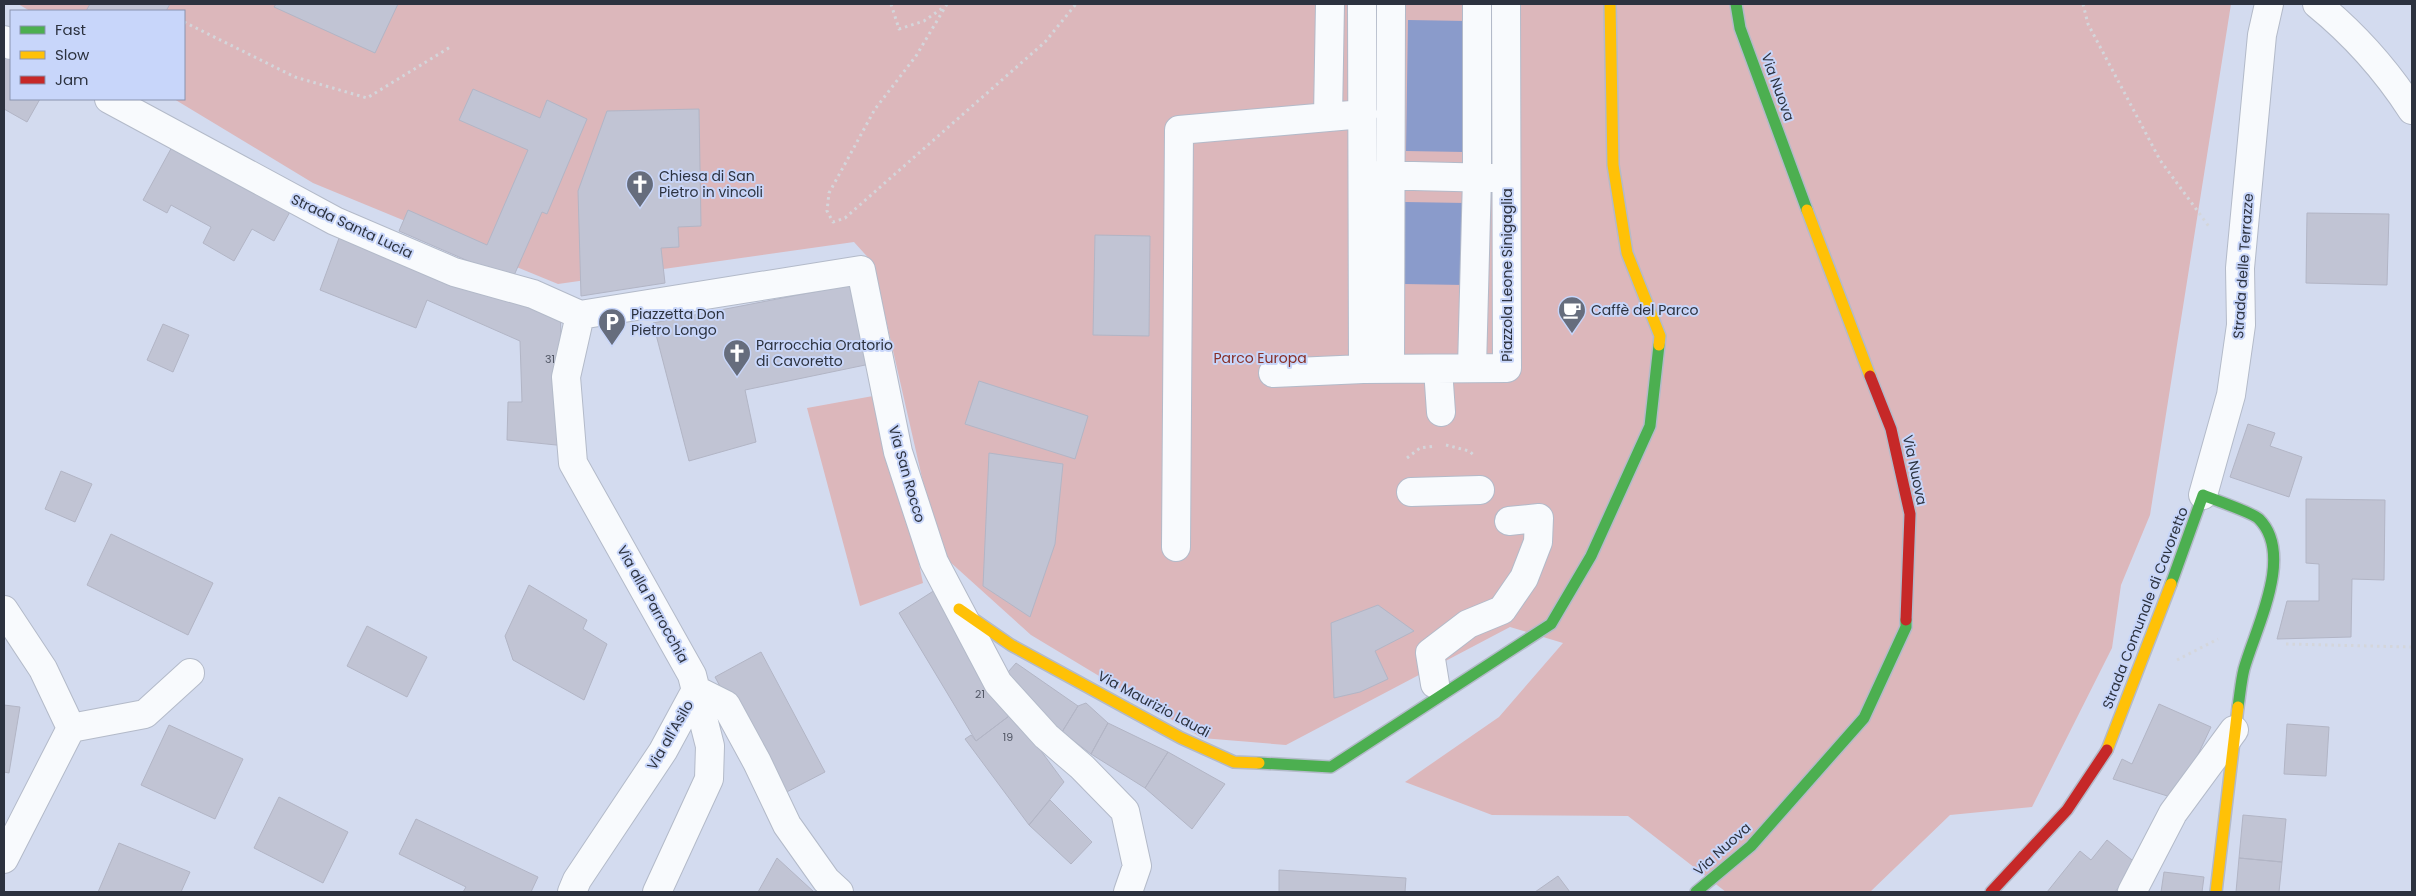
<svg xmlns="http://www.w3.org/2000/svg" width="2416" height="896" font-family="Poppins,sans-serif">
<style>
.green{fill:#dcb7bb}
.water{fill:#8a9bcb}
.building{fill:#c1c4d4;stroke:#b2b5c5}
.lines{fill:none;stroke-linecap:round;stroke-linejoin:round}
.street-casing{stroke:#b3bac9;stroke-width:30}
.fast-casing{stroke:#b3bac9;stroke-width:14}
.slow-casing{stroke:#b3bac9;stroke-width:14}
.jam-casing{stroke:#b3bac9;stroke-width:14}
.path{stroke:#d4d6db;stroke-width:3;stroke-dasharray:2.5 4;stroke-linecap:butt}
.street{stroke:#f8fafd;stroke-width:28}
.fast{stroke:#4caf50;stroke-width:11}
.slow{stroke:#ffc107;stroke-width:11}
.jam{stroke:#c62828;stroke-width:11}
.labels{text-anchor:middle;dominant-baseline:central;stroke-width:4;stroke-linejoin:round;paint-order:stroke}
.number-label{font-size:11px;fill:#525765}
.street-label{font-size:14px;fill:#2c323f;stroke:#c8d6fa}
.poi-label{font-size:14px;fill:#2c323f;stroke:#c8d6fa;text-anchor:start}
.park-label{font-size:14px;fill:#872e26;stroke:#c8d6fa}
</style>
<rect width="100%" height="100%" fill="#d3dbef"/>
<path class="green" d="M18,4H2231L2150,515L2121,585L2112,648L2032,807L1950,815L1870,892H1726L1628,816L1492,815L1405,782L1499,717L1563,643L1510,627L1286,745L1202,738L1031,635L939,552L873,263L854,242L558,284L313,183L174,99H184V11H30Z
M884,394L923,583L860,606L807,408Z"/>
<path class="water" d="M1408,20L1467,21L1465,152L1406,151Z
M1405,202L1466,203L1465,285L1404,284Z"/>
<path class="building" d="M90,4H170L166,11H86Z
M276,4H398L375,53L274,7Z
M4,47L11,52V99H40L27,122L4,109Z
M473,89L540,118L547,100L587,119L547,214L542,212L512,280L399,231L408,210L487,245L528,150L459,120Z
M699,109L701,226L678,227L679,247L661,248L665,283L581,296L578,191L607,111Z
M173,145L291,210L274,241L252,229L234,261L203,243L211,227L171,205L167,213L143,200Z
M2307,213L2389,214L2387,285L2306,283Z
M342,230L560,311L566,446L507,440L508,402H522L520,341L427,300L416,328L320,290Z
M1095,235L1150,236L1149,336L1093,335Z
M855,284L870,364L745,390L756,442L689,461L653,323Z
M163,324L189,335L173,372L147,360Z
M979,381L1088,416L1075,459L965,424Z
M2248,424L2275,433L2270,446L2302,457L2289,497L2230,477Z
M989,453L1063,464L1055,544L1030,617L983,586Z
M61,471L92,484L75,522L45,509Z
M2306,499L2385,500L2384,580L2352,579L2351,637L2277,639L2287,601H2319V564L2306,563Z
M111,534L213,583L188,635L87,585Z
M529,585L587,620L583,629L607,644L584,700L513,660L505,636Z
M935,590L1013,713L976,741L899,613Z
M1378,605L1414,631L1375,651L1388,679L1360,692L1334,698L1331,623Z
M367,626L427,657L407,697L347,666Z
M761,652L825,772L779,796L715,677Z
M1016,663L1078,706L1062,732L1001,680Z
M1086,703L1108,723L1091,754L1062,732L1078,706Z
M2159,704L2211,727L2177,799L2113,779L2122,759L2132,764Z
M4,705L20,707L9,773L4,772Z
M1013,713L1064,782L1029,825L965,739L971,735L976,741Z
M1108,723L1168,752L1145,788L1091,754Z
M2287,724L2329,727L2326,776L2284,774Z
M169,725L243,759L215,819L141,785Z
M1168,752L1225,784L1192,829L1145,788Z
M279,797L348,832L323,883L254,848Z
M1050,800L1092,842L1071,864L1029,825Z
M2243,815L2286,819L2282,862L2239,858Z
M416,819L538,877L531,892H463L466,887L399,854Z
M2107,840L2137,864L2115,892H2047L2080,851L2091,860Z
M119,843L190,872L181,892H98Z
M777,858L814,892H758Z
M2239,858L2282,862L2279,892H2236Z
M1279,870L1406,878L1405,892H1279Z
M2164,872L2204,877L2202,892H2161Z
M1558,876L1570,892H1535Z"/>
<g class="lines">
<g class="street-casing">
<path id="street" d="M2317,4C2354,34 2386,70 2412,110
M4,40L11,45
M109,99L335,221L454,272L533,294L580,315
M1328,117L1330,4
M1373,175L1495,178
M580,315L861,270L898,452L934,562L998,683L1046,736L1082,767L1125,811L1137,866L1128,892
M580,315L566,377L573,463L692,675L710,746L709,779L657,892
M1472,368L1477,177V4
M1363,369L1507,368L1506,4
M1390,369L1391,4
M1438,369L1441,412
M1273,373L1363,369L1362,4
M1411,492L1480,490
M2203,495L2231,395L2241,325L2240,268L2262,35L2269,4
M1176,547L1179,130L1363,114
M4,610L43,669L71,728
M1435,684L1430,653L1468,624L1502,610L1524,578L1538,542L1539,518L1509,521
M4,859L71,728L145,714L190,673
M572,892L577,880L663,751L696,690L726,705L757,762L787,825L826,880L839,892
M2132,892L2173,813L2234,730"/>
</g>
<g class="fast-casing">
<path id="fast" d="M1736,4L1740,28L1807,210
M2171,584L2203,495C2214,500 2252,512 2259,519C2295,555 2255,629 2244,669C2241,681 2240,694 2238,707
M1259,763L1331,767L1551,624L1591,556L1650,426L1659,345
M1696,892L1751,846L1864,718L1906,627V620"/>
</g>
<g class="slow-casing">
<path id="slow" d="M1610,4L1613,165L1627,253L1660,336L1659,345
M1807,210L1870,376
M959,609L1011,645L1181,738L1234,762L1259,763
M2107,750L2171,584
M2216,892L2238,707"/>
</g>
<g class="jam-casing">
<path id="jam" d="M1870,376L1891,429L1910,514L1906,620
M1991,892L2067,810L2107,750"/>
</g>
<path class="path" d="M891,4L899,29L924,21L944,7
M947,4L916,56L875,109L829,193L827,211L833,222L845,218L1045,42L1076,4
M2083,4L2088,24L2160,160L2210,228
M184,22L295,77L367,98L452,46
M1446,445L1469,451L1475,456
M1407,458L1420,448L1435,446
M2286,644L2412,647
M2177,660L2218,639"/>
<use href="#street" class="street"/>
<use href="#fast" class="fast"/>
<use href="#slow" class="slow"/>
<use href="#jam" class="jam"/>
</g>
<defs>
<g id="church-pin" transform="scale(1.4375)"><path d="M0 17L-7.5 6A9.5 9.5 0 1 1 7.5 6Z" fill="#666d7d" stroke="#c8d6fa"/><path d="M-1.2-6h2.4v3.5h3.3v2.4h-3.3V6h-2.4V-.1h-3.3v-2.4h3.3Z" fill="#fff"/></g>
<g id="cafe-pin" transform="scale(1.4375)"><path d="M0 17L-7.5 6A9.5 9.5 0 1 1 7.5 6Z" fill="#666d7d" stroke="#c8d6fa"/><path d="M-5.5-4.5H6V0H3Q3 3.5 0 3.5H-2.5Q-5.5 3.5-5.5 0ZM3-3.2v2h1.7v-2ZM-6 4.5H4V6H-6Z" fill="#fff"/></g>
<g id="parking-pin" transform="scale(1.4375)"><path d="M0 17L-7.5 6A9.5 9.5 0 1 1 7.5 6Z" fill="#666d7d" stroke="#c8d6fa"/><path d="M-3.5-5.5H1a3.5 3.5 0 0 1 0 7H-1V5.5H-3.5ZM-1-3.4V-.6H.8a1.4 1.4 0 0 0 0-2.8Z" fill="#fff"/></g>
</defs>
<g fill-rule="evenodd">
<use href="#church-pin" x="640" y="184"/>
<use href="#cafe-pin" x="1572" y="310"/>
<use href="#parking-pin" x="612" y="322"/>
<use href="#church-pin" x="737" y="353"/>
</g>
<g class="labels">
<g class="number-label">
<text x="550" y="359">31</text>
<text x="980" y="694">21</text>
<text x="1008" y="737">19</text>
</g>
<g class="street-label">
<text transform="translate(1778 87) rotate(70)">Via Nuova</text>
<text transform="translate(352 226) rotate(25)">Strada Santa Lucia</text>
<text transform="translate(2243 266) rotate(-86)">Strada delle Terrazze</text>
<text transform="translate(1507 275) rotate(-90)">Piazzola Leone Sinigaglia</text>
<text transform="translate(1915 470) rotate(78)">Via Nuova</text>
<text transform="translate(907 474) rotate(74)">Via San Rocco</text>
<text transform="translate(653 604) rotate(61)">Via alla Parrocchia</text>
<text transform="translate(2145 608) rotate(-69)">Strada Comunale di Cavoretto</text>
<text transform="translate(1154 704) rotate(28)">Via Maurizio Laudi</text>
<text transform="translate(670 735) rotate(-60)">Via all'Asilo</text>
<text transform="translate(1722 849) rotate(-42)">Via Nuova</text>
</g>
<g class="poi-label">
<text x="659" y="176">Chiesa di San<tspan x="659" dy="16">Pietro in vincoli</tspan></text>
<text x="1591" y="310">Caffè del Parco</text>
<text x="631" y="314">Piazzetta Don<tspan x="631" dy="16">Pietro Longo</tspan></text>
<text x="756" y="345">Parrocchia Oratorio<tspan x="756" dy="16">di Cavoretto</tspan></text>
</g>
<g class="park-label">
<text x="1260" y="358">Parco Europa</text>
</g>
</g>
<rect width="2416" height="896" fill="none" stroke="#2c323f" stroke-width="10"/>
<rect x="10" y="10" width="175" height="90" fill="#c8d6fa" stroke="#8a94af"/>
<rect x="20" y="26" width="25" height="8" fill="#4caf50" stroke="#8a94af"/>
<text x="55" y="35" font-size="15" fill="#2c323f">Fast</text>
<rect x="20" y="51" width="25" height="8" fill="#ffc107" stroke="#8a94af"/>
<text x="55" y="60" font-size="15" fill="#2c323f">Slow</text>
<rect x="20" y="76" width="25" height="8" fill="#c62828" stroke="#8a94af"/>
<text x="55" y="85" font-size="15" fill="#2c323f">Jam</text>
</svg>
